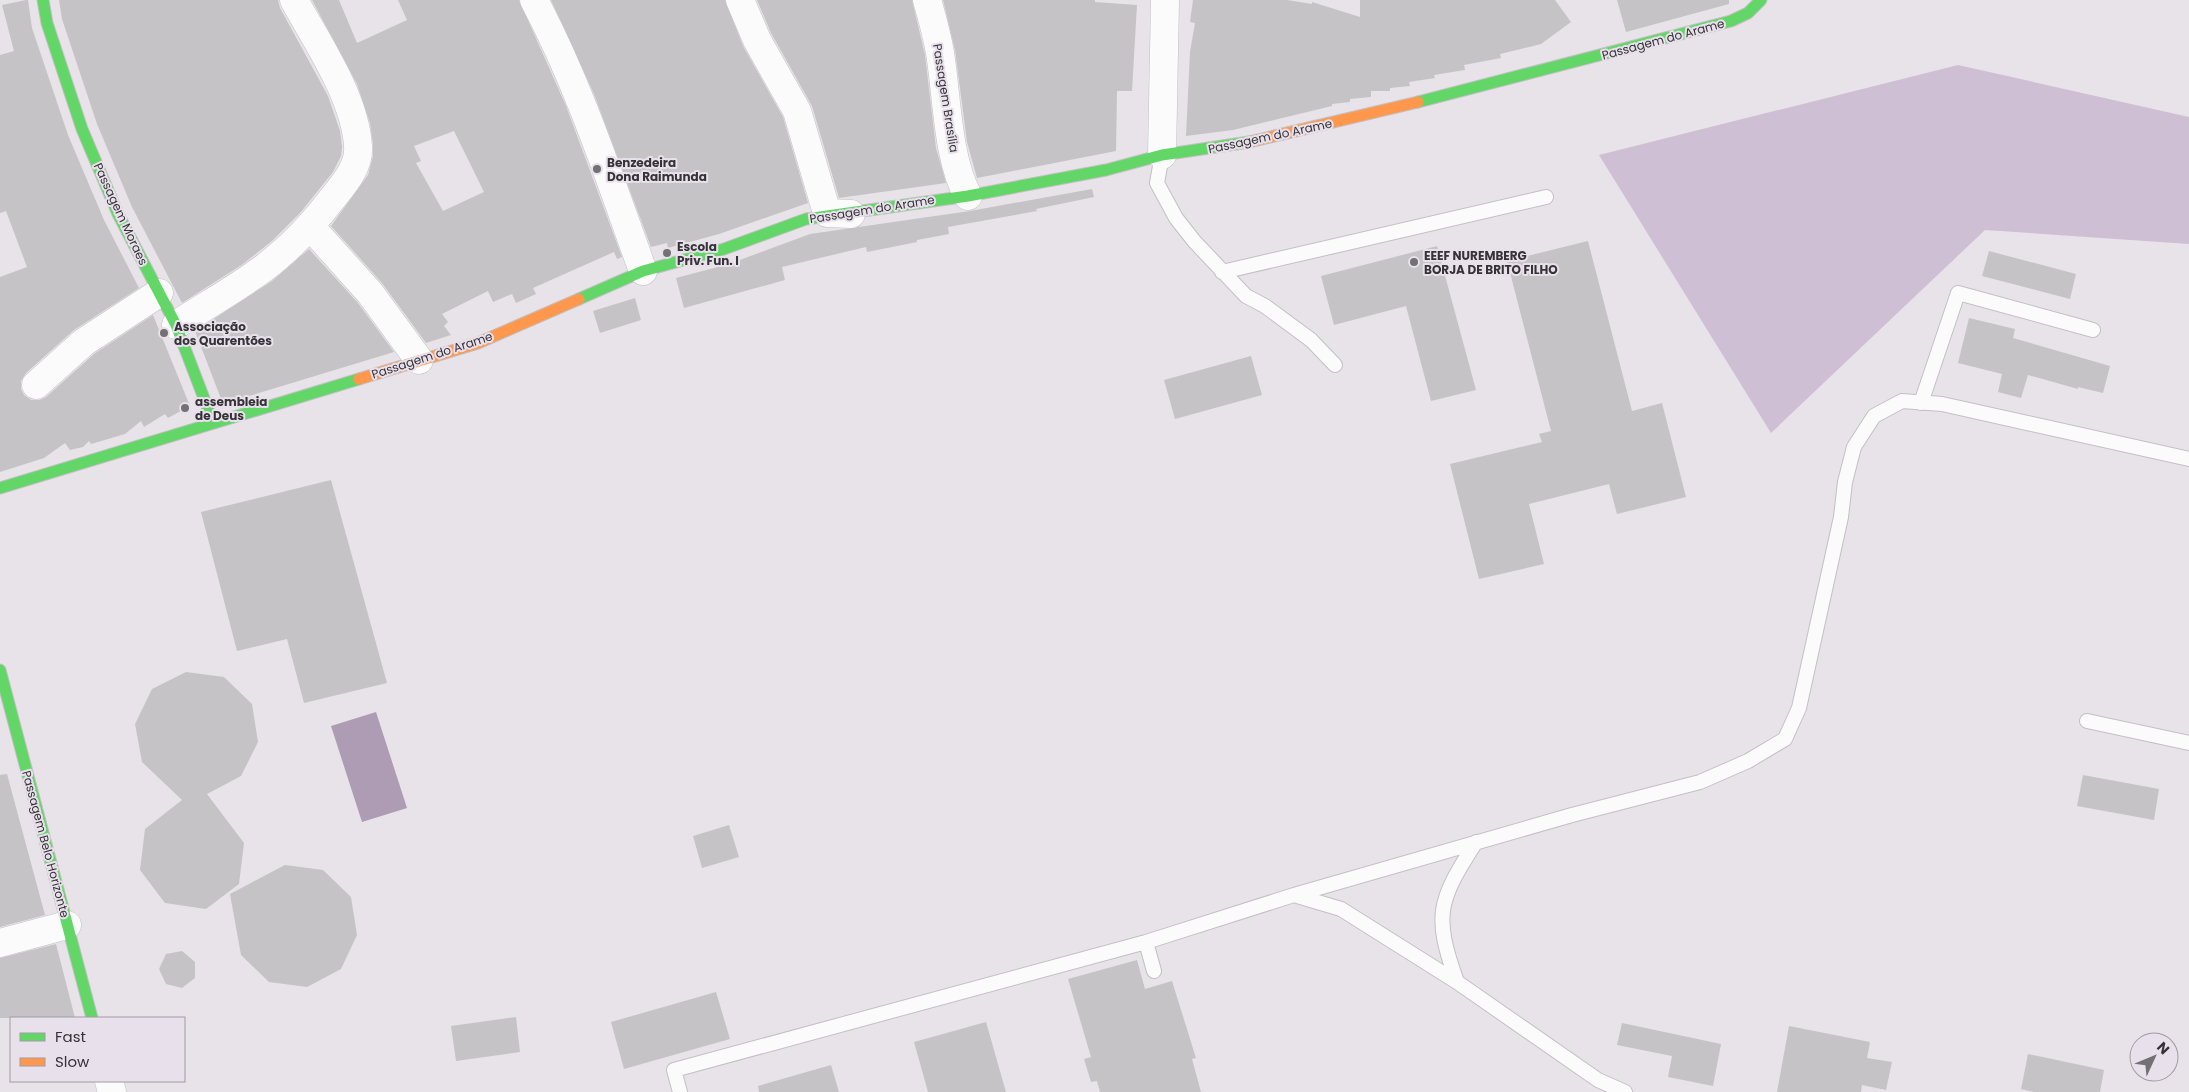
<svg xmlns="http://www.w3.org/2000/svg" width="2189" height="1092" font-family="Poppins,sans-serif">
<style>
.forest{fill:#cfbfd4}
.water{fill:#ad9cb3}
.building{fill:#c6c3c7;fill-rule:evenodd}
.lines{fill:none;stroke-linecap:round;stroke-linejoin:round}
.lane-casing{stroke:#c3c0c4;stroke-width:16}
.street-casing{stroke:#c3c0c4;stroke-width:29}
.fast-casing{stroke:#c3c0c4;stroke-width:13}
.slow-casing{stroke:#c3c0c4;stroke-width:13}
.lane{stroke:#fbfbfc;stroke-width:14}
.street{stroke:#fbfbfc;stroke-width:28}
.fast{stroke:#63d668;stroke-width:11}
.slow{stroke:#ff974d;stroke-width:11}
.poi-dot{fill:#747176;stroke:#e8e0eb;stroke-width:2}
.labels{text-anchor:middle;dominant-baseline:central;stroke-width:4;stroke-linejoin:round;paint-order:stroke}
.street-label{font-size:12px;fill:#363338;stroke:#e8e0eb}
.poi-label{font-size:12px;font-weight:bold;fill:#363338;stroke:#e8e0eb;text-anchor:start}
</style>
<rect width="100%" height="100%" fill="#e7e3e8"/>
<path class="forest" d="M1958,65L2189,117V244L1985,230L1771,433L1599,155Z"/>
<path class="water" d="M376,712L407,808L362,822L331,726Z"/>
<path class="building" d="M26,0H28L32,28L68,135L104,220L139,288L74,330L26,373L21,381V389L24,395L31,400H39L46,397L94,354L153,315L190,406L168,418L165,414L144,427L141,421L125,434L91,444L89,441L83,447L70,450L65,443L44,458L0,472V277L27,267L6,211L0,213V55L14,51L2,5Z
M59,0H278L280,8L328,96L340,131L342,147L341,156L333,172L300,213L272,241L243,264L182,303L132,207L97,124L62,19Z
M312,0H339L357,43L407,20L398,0H519L566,106L622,257L617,259L614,252L533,288L536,294L516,303L512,294L493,302L488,291L442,314L448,322L444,326L451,335L426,343L382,283L331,226L368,175L373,156V144L370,123L357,84ZM454,131L484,192L443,211L416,163L421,161L414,146Z
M551,0H725L743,46L783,117L808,203L719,234L668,248L667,243L651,247L594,94Z
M757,0H912L925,55L936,148L946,183L839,198L812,106L771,33Z
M943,0H1095V2L1137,5L1132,91H1117L1116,151L977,178L967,142L955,50Z
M1193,0H1287L1312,4V2L1360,17V0H1555L1571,22L1541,44L1500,54L1501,58L1464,65L1465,70L1434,75L1435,78L1409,82L1410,86L1390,88V91H1371V97L1350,99V102L1332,104V106L1233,130L1186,136L1190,52L1195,23L1190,22Z
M1617,0H1729V4L1626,32Z
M1092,189L1094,197L1036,209L1037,211L948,227L949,234L917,240V242L867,252L866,247L782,267L785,280L684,308L676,278L729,264L810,234L970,211Z
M1588,241L1632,411L1662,403L1686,497L1617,514L1609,484L1529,504L1544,564L1479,579L1450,464L1542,442L1539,434L1551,431L1507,261Z
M1437,246L1476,390L1431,401L1406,306L1334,325L1321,276Z
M309,249L358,303L394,352L223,404L195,331L272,281Z
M1989,251L2076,274L2070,299L1982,276Z
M635,298L641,320L600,333L593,311Z
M1969,318L2015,329L2013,338L2110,366L2103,393L2078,387V389L2028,375L2021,398L1998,392L2002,374L1958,363Z
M1251,356L1262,395L1175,419L1164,380Z
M331,480L387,683L304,703L287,639L237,651L201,512Z
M186,672L224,677L252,704L258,742L241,776L207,794L244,843L239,884L206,909L165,903L140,870L145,829L182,800L142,762L135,724L152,689Z
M7,774L45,915L0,927V775Z
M2083,775L2159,789L2154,820L2077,806Z
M729,825L739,857L702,868L693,836Z
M285,865L323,870L351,897L357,935L341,969L307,987L269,982L241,955L230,894Z
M56,944L75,1018H0V958Z
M182,951L195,962V978L182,988L166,984L159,969L166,954Z
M1137,960L1145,989L1172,981L1196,1058L1192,1059L1201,1092H1100L1097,1081L1091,1082L1084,1059L1091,1057L1068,979Z
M716,992L730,1039L624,1069L611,1022Z
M516,1017L520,1052L456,1061L451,1026Z
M986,1022L1006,1092H928L914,1042Z
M1622,1023L1721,1044L1713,1086L1668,1077L1672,1056L1617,1045Z
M1789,1026L1870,1042L1867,1058L1892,1062L1886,1090L1862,1085L1861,1092H1777Z
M2028,1054L2104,1070L2100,1092H2034L2021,1089Z
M831,1065L839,1092H759L758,1086Z"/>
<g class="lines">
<g class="lane-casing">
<path id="lane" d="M1162,155L1157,183L1176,218L1194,241L1246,296L1265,306L1311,340L1335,365
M1222,272L1546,197
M1921,403L1958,293L2093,330
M2087,721L2189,743
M1294,895L1341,909L1457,982L1598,1080L1625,1092
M1146,942L1154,971
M1457,982C1433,915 1438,901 1476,842
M680,1092L674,1070L1146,942L1294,895L1572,815L1700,782L1748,761L1785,739L1799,708L1841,517L1845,482L1854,447L1874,416L1902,401L1942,404L2189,459"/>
</g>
<g class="street-casing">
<path id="street" d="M534,0C580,87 610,180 643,271
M740,0L757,40L797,111L827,213L851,214
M927,0C932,17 937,35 940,53C947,95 947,158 968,196
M1162,155L1165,0
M310,226L370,293L419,360
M176,325C206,305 247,283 274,260C296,242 315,221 332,199C344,184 360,166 358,146C355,97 317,42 294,0
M36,385L84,342L159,293
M0,943L67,925
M109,1081L112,1092"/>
</g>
<g class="fast-casing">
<path id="fast" d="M43,0L47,23L82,129L118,214L176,325L213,422
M1418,102L1731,21L1748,13L1761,0
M579,299L643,271L724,249L806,219L968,196L1106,170L1162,155L1249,142
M0,488L359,379
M0,670L92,1018"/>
</g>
<g class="slow-casing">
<path id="slow" d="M1249,142L1418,102
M359,379L478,343L579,299"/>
</g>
<use href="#lane" class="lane"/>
<use href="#street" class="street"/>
<use href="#fast" class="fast"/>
<use href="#slow" class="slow"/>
</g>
<g class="poi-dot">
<circle cx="597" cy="169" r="5"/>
<circle cx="667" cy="253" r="5"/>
<circle cx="1414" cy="262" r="5"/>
<circle cx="164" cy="333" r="5"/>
<circle cx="185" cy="408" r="5"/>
</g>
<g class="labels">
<g class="street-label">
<text transform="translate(1663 39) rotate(-15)">Passagem do Arame</text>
<text transform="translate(946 98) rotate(81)">Passagem Brasília</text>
<text transform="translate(1270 136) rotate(-12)">Passagem do Arame</text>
<text transform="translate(872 209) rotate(-9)">Passagem do Arame</text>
<text transform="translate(121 214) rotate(65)">Passagem Moraes</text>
<text transform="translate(432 355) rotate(-18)">Passagem do Arame</text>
<text transform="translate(46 844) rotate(75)">Passagem Belo Horizonte</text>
</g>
<g class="poi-label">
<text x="607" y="162">Benzedeira<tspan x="607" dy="14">Dona Raimunda</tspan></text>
<text x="677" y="246">Escola<tspan x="677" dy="14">Priv. Fun. I</tspan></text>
<text x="1424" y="255">EEEF NUREMBERG<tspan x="1424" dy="14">BORJA DE BRITO FILHO</tspan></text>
<text x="174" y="326">Associação<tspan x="174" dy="14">dos Quarentões</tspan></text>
<text x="195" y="401">assembleia<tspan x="195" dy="14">de Deus</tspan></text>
</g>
</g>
<rect x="10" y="1017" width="175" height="65" fill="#e8e0eb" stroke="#a19ba3"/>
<rect x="20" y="1033" width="25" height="8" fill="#63d668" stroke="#a19ba3"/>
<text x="55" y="1042" font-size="15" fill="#363338">Fast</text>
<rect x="20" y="1058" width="25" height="8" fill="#ff974d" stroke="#a19ba3"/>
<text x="55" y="1067" font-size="15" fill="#363338">Slow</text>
<g transform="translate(2154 1057) rotate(46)"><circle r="24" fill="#e8e0eb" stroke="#a19ba3"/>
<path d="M0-4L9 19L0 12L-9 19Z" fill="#747176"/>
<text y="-8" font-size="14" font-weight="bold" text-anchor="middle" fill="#363338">N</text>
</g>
</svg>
